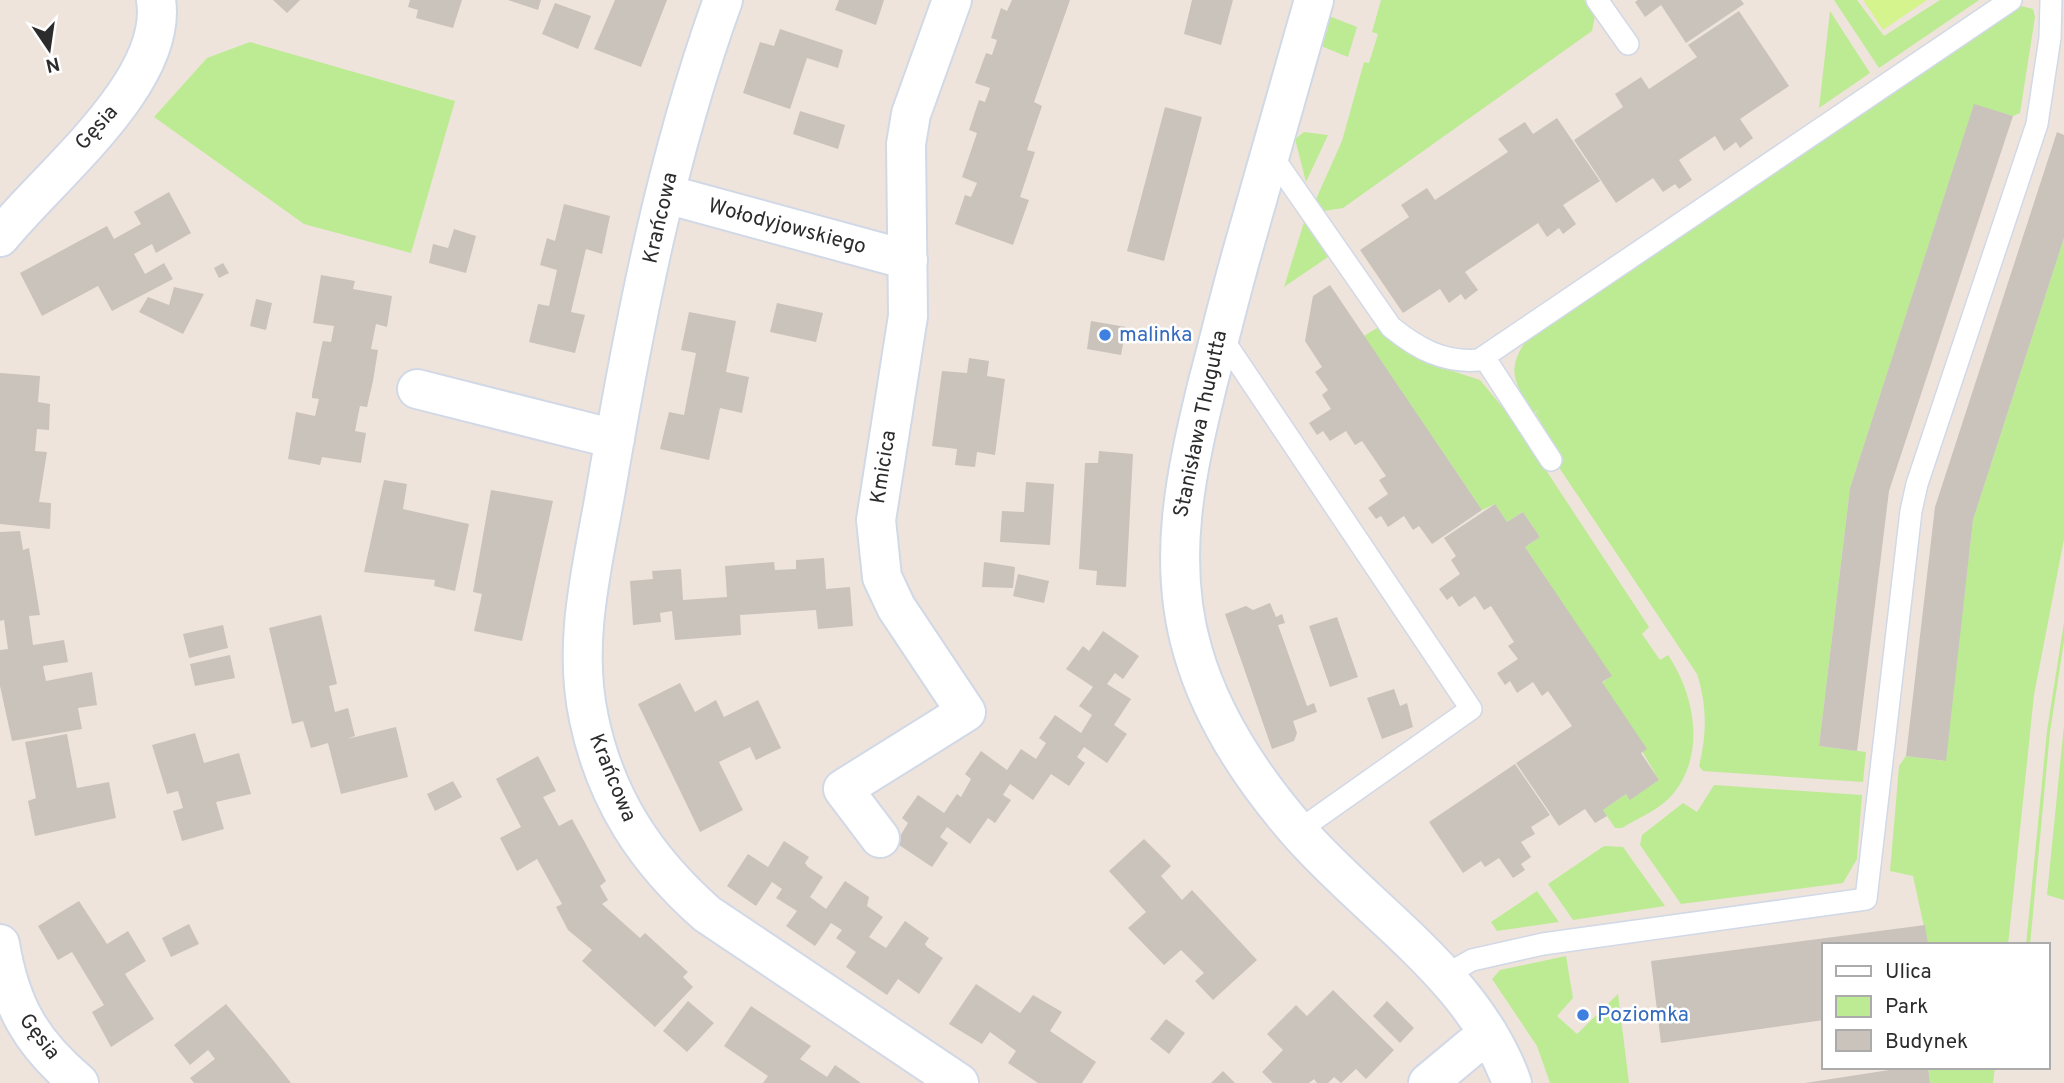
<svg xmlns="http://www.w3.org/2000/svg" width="2064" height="1083" font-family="Overpass,sans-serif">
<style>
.green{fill:#bceb93}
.pitch{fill:#d5f48d}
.building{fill:#c9c3bb}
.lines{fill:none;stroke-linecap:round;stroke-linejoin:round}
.lane-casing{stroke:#d1d8e6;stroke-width:24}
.street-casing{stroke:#d1d8e6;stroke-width:42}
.lane{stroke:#fff;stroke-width:21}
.street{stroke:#fff;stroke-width:38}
.shop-dot{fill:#3f7fe0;stroke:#fff;stroke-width:2.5}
.labels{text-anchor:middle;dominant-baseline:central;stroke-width:5;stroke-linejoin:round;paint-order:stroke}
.street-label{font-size:21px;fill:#2c2c2c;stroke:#fff}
.shop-label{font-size:21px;fill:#366cbe;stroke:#fff;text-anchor:start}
</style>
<rect width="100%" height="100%" fill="#efe4dc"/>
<path class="green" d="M1381,0H1584L1595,16L1592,31L1343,208L1324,211L1316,199L1342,141L1364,62L1369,63L1378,34L1372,32Z
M1834,0H1857L1884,36L1940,0H1979L1879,68Z
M2021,6L2033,9L2035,17L2020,113L2013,116L1974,105L1850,488L1819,746L1866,752L1863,782L1703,771L1699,766C1707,734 1707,705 1697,674L1554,460L1561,456L1535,413L1540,409L1533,413C1515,383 1505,371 1527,339Z
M1830,11L1870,73L1819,108Z
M1329,16L1357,27L1348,57L1321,46Z
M250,42L455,101L411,253L304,224L154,117L207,58Z
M1304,132L1328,135L1306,182L1295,139Z
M1304,222L1328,257L1284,287Z
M2064,238V539L2034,695L2008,945H1928L1913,876L1890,871L1899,766L1906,756L1945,761L1973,520Z
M1377,328L1399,347L1425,362L1480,380L1513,420L1649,627L1642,634L1660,660L1668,655C1695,695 1706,754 1673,794C1661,809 1638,818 1622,828H1615L1603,810L1626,794L1631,799L1659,780L1602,683L1611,676L1525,547L1540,537L1523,512L1507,522L1495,504L1482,510L1364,336Z
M2064,622V641L2050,732L2030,945H2026L2047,731Z
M2064,725V900L2047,895Z
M1714,785L1862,795L1857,859L1843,883L1681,904L1640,845L1642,835L1683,803L1697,812Z
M1604,846L1623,847L1665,906L1573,920L1548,884Z
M1537,891L1559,922L1497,931L1491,922Z
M1566,956L1573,998L1557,1016L1577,1034L1618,994L1629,1083H1550L1537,1046L1492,979L1500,970Z
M1928,1067H1995L1993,1083H1930Z"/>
<path class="pitch" d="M1863,0H1927L1883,30Z"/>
<path class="building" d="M273,0H300L287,13Z
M410,0H462L453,28L416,18L418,10L408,7Z
M508,0H541L538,10Z
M615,0H667L641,67L594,49Z
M839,0H884L876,25L835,10Z
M1012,0H1070L1034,102L1042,106L1027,150L1035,152L1020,197L1029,200L1013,245L955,224L965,195L971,197L977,183L962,177L977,133L969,130L979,100L985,102L990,88L975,83L986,53L992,55L997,40L991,38L1001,8L1007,11Z
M1192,0H1233L1221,45L1184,34Z
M1638,0H1741L1744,4L1686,43L1661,5L1645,17L1635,2Z
M555,3L591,16L578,49L542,34Z
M1739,11L1789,86L1740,119L1753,138L1740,148L1736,142L1724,151L1715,136L1679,160L1692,180L1679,189L1675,184L1663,192L1653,178L1616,203L1574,140L1623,107L1615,94L1641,77L1649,89L1697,57L1688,45Z
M780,29L843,50L838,68L807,58L790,109L743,93L760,42L774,46Z
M1974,104L2013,116L1889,491L1857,751L1819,746L1850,488Z
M1165,107L1202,117L1164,261L1127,251Z
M800,111L845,125L838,149L793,134Z
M1557,118L1600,181L1563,205L1576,224L1563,234L1559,228L1547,237L1538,223L1465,272L1478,290L1465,300L1461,294L1449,303L1440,289L1403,313L1360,250L1409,217L1401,205L1427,188L1435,200L1508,152L1498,139L1525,122L1533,134Z
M2057,132L2064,135V238L1973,520L1946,761L1906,756L1935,507Z
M169,192L191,233L156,253L152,244L134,254L145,274L164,263L173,279L112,311L98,286L42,316L20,273L107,226L114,239L141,224L134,212Z
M564,204L610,216L602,254L586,249L571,312L585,315L575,353L529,342L538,304L549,306L557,270L540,265L547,238L555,241Z
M454,229L476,236L466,273L429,263L433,244L448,248Z
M223,263L229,273L219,278L214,268Z
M321,275L355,281L353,289L392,296L387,327L376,324L371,349L378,350L373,381L367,407L360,406L355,431L366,433L361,463L322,457L320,465L288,459L296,412L315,416L319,399L312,398V394L322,344L323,341L331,342L334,326L313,323Z
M1330,285L1482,510L1432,544L1419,526L1413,530L1404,516L1388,527L1381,516L1376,519L1368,508L1388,494L1379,480L1386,476L1362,441L1355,445L1346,431L1330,441L1323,431L1317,435L1309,423L1331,409L1322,395L1328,390L1315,372L1322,367L1305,341L1313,296Z
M174,287L204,294L183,334L139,312L148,297L169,305Z
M256,299L272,303L266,330L250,326Z
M777,303L823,313L816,342L770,332Z
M689,312L736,321L726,372L749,377L742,413L720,408L709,460L660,449L669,412L684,415L696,353L681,350Z
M1091,321L1126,327L1121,355L1087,349Z
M969,358L989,361L987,376L1005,379L995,455L977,452L975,467L955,465L957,449L932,446L942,371L967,373Z
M0,373L40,376L38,402L50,404L49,430L37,429L35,451L47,452L39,502L51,503L50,529L0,524Z
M1099,451L1133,454L1126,587L1096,585L1097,571L1079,569L1085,463H1098Z
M384,480L407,484L403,509L469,524L455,591L434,586L435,580L364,572Z
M1026,482L1054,484L1050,545L1000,542L1002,511L1024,512Z
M491,490L553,501L522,641L474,631L482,594L473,592Z
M1495,504L1507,522L1523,512L1540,537L1525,547L1612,676L1602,682L1647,749L1641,753L1659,780L1630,800L1626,794L1603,810L1607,816L1595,823L1585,809L1559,826L1516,763L1572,726L1548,691L1542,696L1533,682L1517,693L1510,681L1505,685L1497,673L1518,659L1508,646L1514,642L1491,606L1484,610L1475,596L1459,607L1452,596L1447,600L1439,589L1460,574L1451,560L1456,556L1444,538Z
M20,531L23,550L29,548L40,615L29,616L33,645L64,640L68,662L43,666L46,681L92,672L97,705L78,708L82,729L12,741L0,686V650L8,649L4,620L0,621V532Z
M824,558L826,589L850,587L853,626L818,629L816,610L740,615L741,635L675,640L672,611L660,613L661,622L633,625L630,581L653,579L652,571L681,569L683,600L727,597L725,566L774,562L775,570L796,569V560Z
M984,562L1015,567L1013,588L982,587Z
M1018,574L1049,581L1044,603L1013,596Z
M1270,603L1276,617L1282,614L1285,623L1278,625L1307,706L1314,703L1317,712L1293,721L1297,733L1294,741L1272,749L1225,614L1246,606L1253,610Z
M321,615L337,684L329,686L335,712L348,708L355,736L347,739L396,727L408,777L341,794L328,743L311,748L303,721L292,724L269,628Z
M1337,617L1358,677L1330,687L1309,626Z
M223,625L228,648L189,658L183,634Z
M1103,631L1139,656L1123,679L1115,673L1107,684L1131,699L1114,725L1127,734L1107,763L1084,747L1077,757L1085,763L1069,786L1051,774L1033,800L1010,784L1003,795L1011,800L995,823L988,818L970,844L947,827L940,837L948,843L932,867L896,843L908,823L902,818L918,795L944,813L957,794L961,797L971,779L965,774L981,751L1007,770L1021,749L1036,759L1046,743L1039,738L1055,715L1081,733L1092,715L1079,706L1093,687L1066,669L1083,646L1089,651Z
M230,655L235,678L195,686L190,664Z
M680,683L695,712L716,700L724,717L758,700L781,748L756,760L750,747L719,762L743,810L700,832L638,704Z
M1394,689L1400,706L1407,703L1413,727L1382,739L1367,698Z
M195,733L204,763L239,753L251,794L216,802L224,829L182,841L173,811L183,808L178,791L167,794L152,745Z
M67,734L77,788L109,782L116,818L35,836L28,801L36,798L25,742Z
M538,756L556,791L543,797L559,826L572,819L606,881L600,886L608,900L602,904L640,938L645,933L688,972L683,977L693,987L655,1027L582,961L592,950L568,930L556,907L562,904L537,859L517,871L500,838L521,827L496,779Z
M1515,764L1550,815L1531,827L1535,834L1521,842L1531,857L1521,864L1525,870L1513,878L1499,858L1485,867L1481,861L1463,873L1429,822Z
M453,781L462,797L435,811L427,794Z
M1144,839L1171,866L1161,876L1182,900L1192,890L1257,960L1213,1000L1195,981L1204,973L1181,950L1164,965L1128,928L1146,912L1109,871Z
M784,841L809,857L805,863L808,867L823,877L810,897L826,909L845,881L869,897L867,906L883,917L869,937L886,948L905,921L929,938L925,944L927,947L943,958L919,994L898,979L887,995L846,967L856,952L836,938L842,930L831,923L815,946L786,926L797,911L776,898L782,889L772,882L756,906L727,886L748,854L768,867Z
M79,901L107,944L128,931L146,961L125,974L154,1019L111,1047L92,1012L104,1005L72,952L58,960L38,926Z
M189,924L199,944L171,957L162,938Z
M1925,925L1928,945H1824V1020L1661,1043L1651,961Z
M976,984L1020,1013L1033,995L1062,1012L1050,1031L1096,1062L1082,1083H1038L1008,1063L1016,1051L990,1032L982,1044L949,1024Z
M1333,990L1394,1050L1366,1079L1356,1069L1341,1083L1334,1077L1328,1083H1317L1314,1079L1309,1083H1273L1262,1072L1283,1050L1267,1034L1296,1005L1307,1016Z
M688,1001L714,1023L687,1052L663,1031Z
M1387,1001L1414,1028L1400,1043L1373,1016Z
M226,1004L273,1060L291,1083H194L190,1078L215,1059L208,1050L190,1065L174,1045Z
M751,1006L811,1046L800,1059L827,1077L835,1065L861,1083H763L768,1076L724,1046Z
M1166,1019L1185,1033L1169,1054L1150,1039Z
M1909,1067H1928L1930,1083H1805Z
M1223,1071L1235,1083H1211Z"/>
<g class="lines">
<g class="lane-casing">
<path id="lane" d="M1597,0L1628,44
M1270,153L1391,327C1418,349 1444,363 1479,360L2011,0
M1220,335L1471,709L1298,831
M1484,357L1551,460
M1444,976L1472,960L1543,944L1866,899L1911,511L1917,484L2037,124L2050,38L2051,0"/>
</g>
<g class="street-casing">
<path id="street" d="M723,0C666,157 634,325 606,489C593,565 572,641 589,719C606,800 646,860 707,914L959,1083
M1314,0C1290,82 1267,164 1244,246C1231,291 1220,337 1208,382C1186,472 1166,561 1193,652C1212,718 1252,778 1297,830C1369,913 1474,976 1512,1083
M666,194L908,260
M0,237C48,177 169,82 156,0
M417,389L615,439
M880,838L843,789L966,712L896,607L882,577L876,520L908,316L906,144L911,114L952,0
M0,944C10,1005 31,1043 79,1083
M1428,1083L1488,1033"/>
</g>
<use href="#lane" class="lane"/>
<use href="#street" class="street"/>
</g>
<g class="shop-dot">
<circle cx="1105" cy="335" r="7"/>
<circle cx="1583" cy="1015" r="7"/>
</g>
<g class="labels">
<g class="street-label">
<text transform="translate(97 128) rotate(-48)">Gęsia</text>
<text transform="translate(661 218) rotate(-77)">Krańcowa</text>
<text transform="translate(787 227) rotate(15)">Wołodyjowskiego</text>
<text transform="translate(1201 424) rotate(-78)">Stanisława Thugutta</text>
<text transform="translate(884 467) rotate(-81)">Kmicica</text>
<text transform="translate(612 778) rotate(68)">Krańcowa</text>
<text transform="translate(39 1037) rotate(52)">Gęsia</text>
</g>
<g class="shop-label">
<text x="1119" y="335">malinka</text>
<text x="1597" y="1015">Poziomka</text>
</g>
</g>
<rect x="1822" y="943" width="228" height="126" fill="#ffffff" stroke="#ababab" stroke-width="2"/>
<rect x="1836" y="966" width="35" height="10" fill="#ffffff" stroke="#ababab" stroke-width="2"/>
<text x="1885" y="978" font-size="21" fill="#2c2c2c">Ulica</text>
<rect x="1836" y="996" width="35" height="21" fill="#bceb93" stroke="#ababab" stroke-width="2"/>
<text x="1885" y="1013" font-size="21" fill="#2c2c2c">Park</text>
<rect x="1836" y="1030" width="35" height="21" fill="#c9c3bb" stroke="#ababab" stroke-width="2"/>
<text x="1885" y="1048" font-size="21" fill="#2c2c2c">Budynek</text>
<g transform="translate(49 49) rotate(167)" stroke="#ffffff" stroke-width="5" paint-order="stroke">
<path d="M0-5L12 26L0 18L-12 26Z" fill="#2c2c2c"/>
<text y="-10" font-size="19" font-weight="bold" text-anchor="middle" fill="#2c2c2c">N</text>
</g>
</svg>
